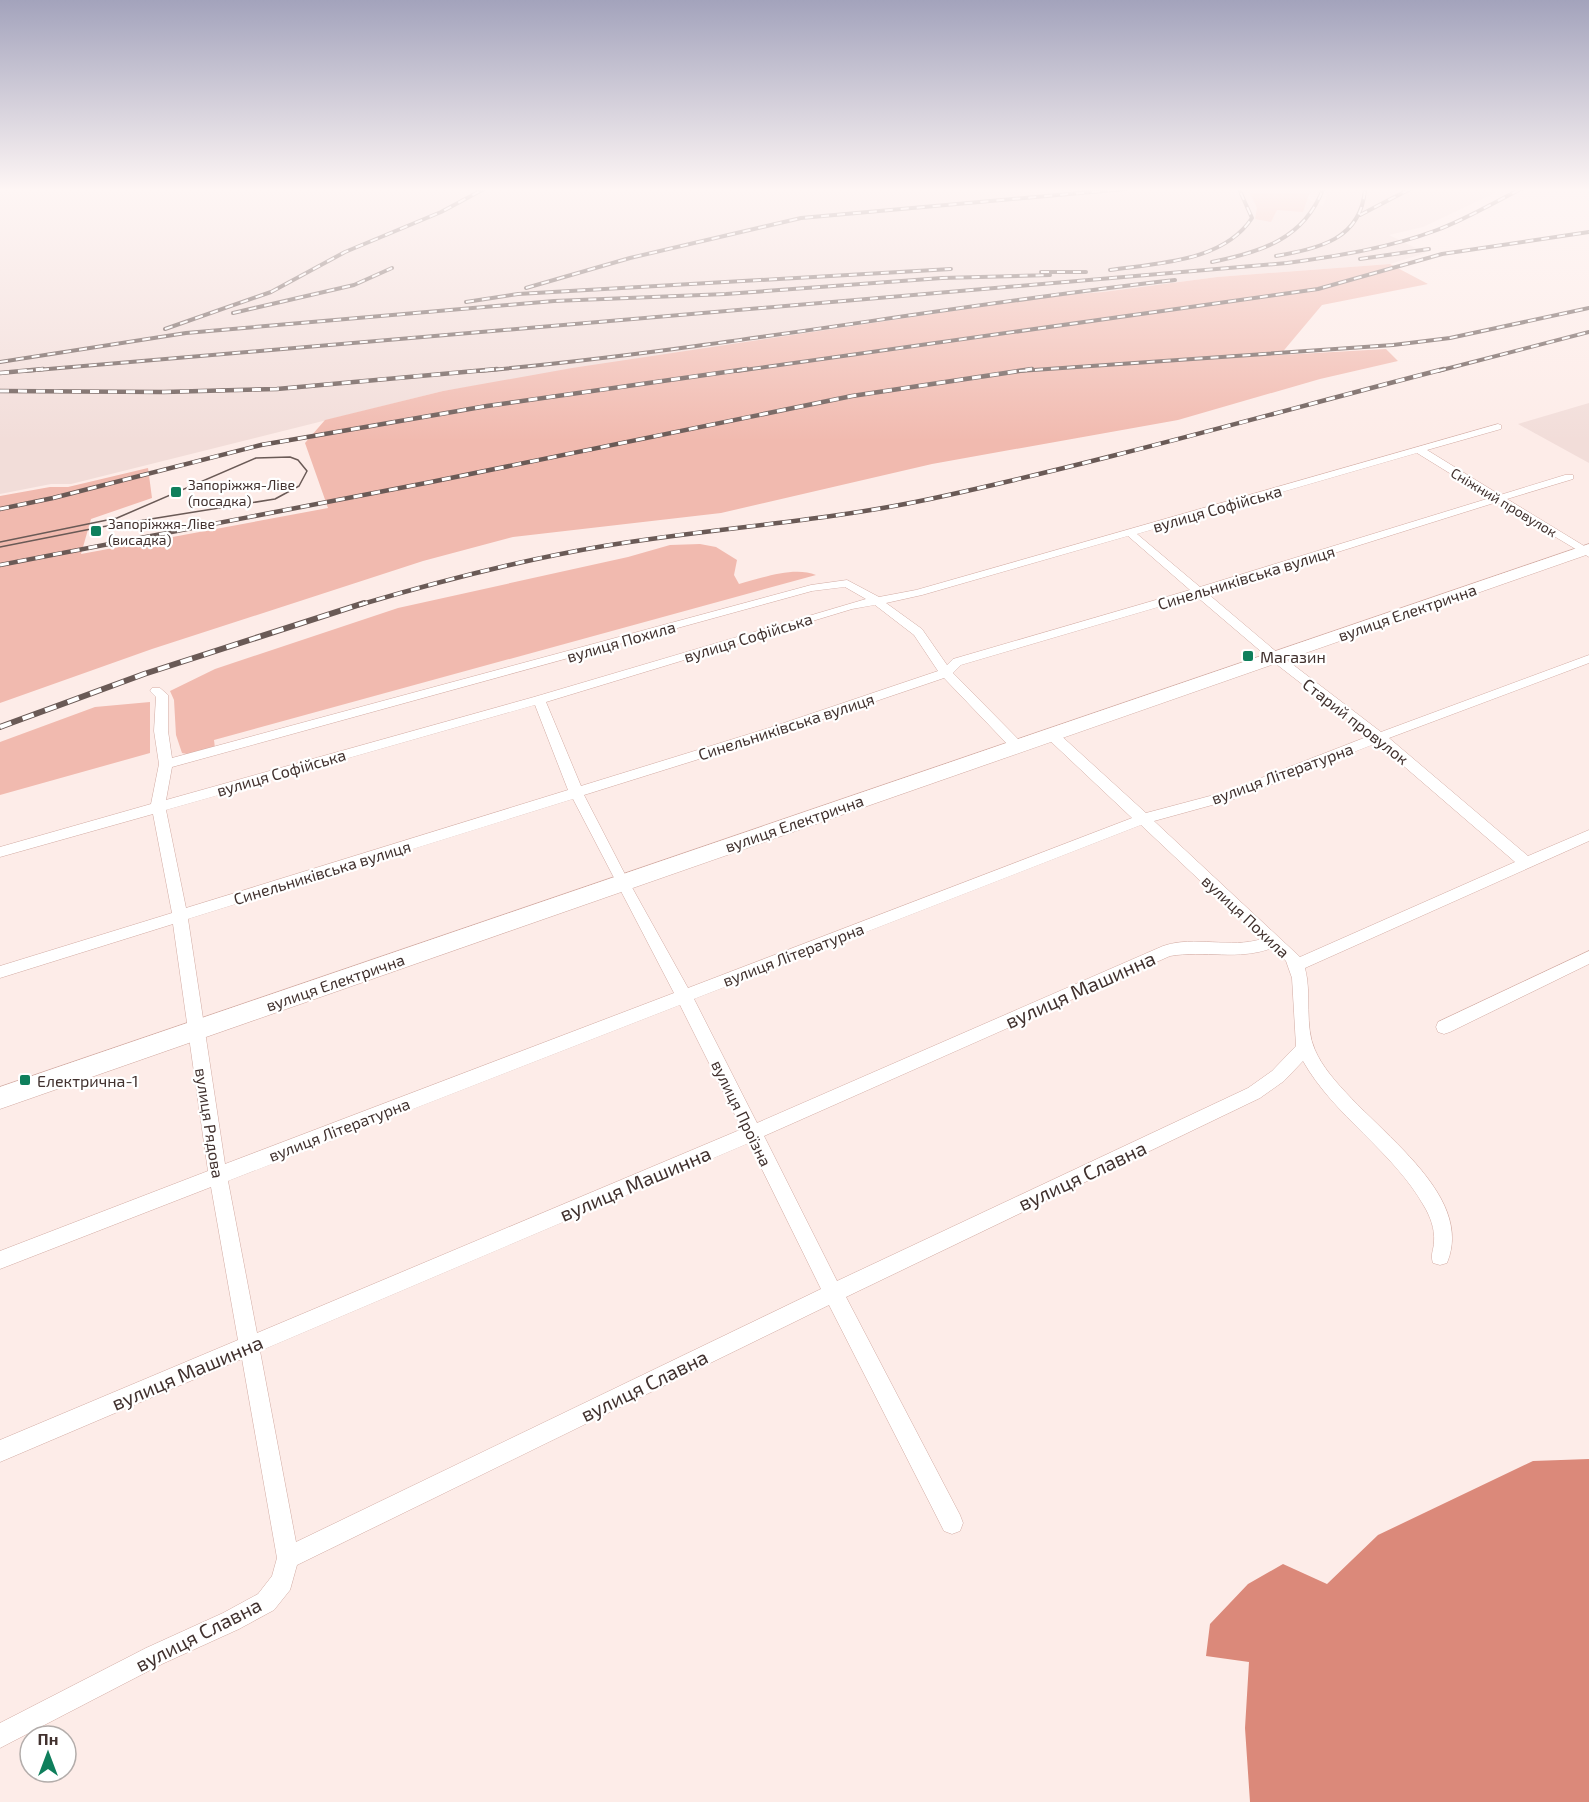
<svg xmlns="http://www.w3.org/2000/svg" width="1589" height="1802" font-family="'Exo 2',sans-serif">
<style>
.built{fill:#f2ddd9}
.green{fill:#f1baaf}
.water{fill:#db897a}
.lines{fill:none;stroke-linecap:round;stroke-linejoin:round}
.street-casing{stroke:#d2aba3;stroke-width:1}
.secondary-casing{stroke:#d2aba3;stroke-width:1}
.street{fill:#fff;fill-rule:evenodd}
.secondary{fill:#fff;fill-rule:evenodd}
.tram{stroke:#6a5a56;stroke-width:1.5}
.rail-far2-casing{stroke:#6a5a56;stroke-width:4}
.rail-far1-casing{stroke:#6a5a56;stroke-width:4.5}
.rail-casing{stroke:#6a5a56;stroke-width:6}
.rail-far2{stroke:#fff;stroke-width:2;stroke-dasharray:8;stroke-linecap:butt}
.rail-far1{stroke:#fff;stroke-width:3;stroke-dasharray:9;stroke-linecap:butt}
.rail{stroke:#fff;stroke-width:4;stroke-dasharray:12;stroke-linecap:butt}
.poi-dot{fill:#0f7f5c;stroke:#fff;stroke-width:2}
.labels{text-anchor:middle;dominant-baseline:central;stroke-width:4.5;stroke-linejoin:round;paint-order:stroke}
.far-poi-label{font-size:14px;fill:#41312e;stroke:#fff;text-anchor:start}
.far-street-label{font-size:14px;fill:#41312e;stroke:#fff}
.street-label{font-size:16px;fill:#41312e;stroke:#fff}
.poi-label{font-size:16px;fill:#41312e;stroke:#fff;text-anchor:start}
.near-street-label{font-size:20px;fill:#41312e;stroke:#fff}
</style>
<rect width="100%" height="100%" fill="#fdece8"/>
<path class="built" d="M0,189H1284L1323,206L1329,189H1503L1423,227L1389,235L1426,253L1390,264L1217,277L1103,292L1053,296L443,391L71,484H51L0,494Z
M1589,403V463L1518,424L1528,421Z"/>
<path class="green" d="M1248,189H1311L1303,212L1277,210L1271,222L1255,219L1257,208Z
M1390,264L1428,284L1322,305L1280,355L1386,349L1398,361L1320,379L1178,420L932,464L721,513L513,537L423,561L152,649L0,703V496L50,487H68L148,468L152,498L91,519L81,554L328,508L305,443L325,420L443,391L572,368L1053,296L1103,292L1217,277Z
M700,544L716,547L737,560L734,575L739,584C762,578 794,566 816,575L214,740L215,748L192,755L182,753L176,735L174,700L170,691L215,669L398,608L628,557L670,545Z
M150,702V753L0,795V742L95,707Z"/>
<path class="water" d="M1589,1459V1802H1250L1245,1728L1249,1662L1206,1656L1210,1624L1248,1584L1283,1564L1327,1584L1378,1535L1533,1461Z"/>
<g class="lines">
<g class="street-casing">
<path id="street" d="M1498,424L1501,425V429L1427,450L1500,495L1565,475H1573V479L1507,499L1589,549V557L1497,502L1207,593L1279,654L1381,732L1589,655V663L1389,738L1528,856L1589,830V841L1305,968C1312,994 1304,1026 1315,1050C1342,1113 1480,1183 1447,1263L1440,1265L1433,1263C1430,1254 1434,1250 1434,1241C1435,1229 1430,1216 1424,1206C1393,1151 1334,1116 1303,1061L1284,1081L1260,1098L846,1297L960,1515L963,1523L960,1531L952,1534L944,1531L829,1305L297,1565L290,1590L274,1610L239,1629L162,1664L0,1748V1723L146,1648L223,1613L258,1594L272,1576L277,1558L242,1359L0,1462V1440L238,1340L211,1187L0,1269V1251L208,1171L173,924L0,978V966L172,913L153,814L0,857V847L151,804L159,764L154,731L156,697L150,691L152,688H160L168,695V731L172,758L811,585L847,580L879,597L916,590ZM1417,453L1490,498L1200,587L1137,534ZM1128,536L1190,590L953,659L947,665L922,629L886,603L922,595ZM845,587L866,599L534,697L166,800L172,767L812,591ZM1196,596L1271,660L1369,736L1225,792L1146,813L1056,731H1046L1044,734L1046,737L1132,818L688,988L629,882L584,795L779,734L944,678L1011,748H1021L1023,745L1021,742L953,673L961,665ZM875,605L914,635L938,671L769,728L581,786L546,702L852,609ZM535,705L568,790L186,908L166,810ZM1377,743L1515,862L1300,957L1154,821L1234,799ZM573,799L674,993L225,1164L188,919ZM1141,825L1262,939C1230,949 1195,935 1163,946L757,1123L694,999ZM1272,948L1286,961L1292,978L1296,1046L1272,1071L1248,1088L837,1281L764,1136L1170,956C1204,950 1239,961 1272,948ZM680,1005L742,1129L257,1333L228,1181ZM749,1143L821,1289L296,1542L260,1351Z
M1589,951V964L1450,1032L1444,1034L1438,1032L1436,1027L1438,1022Z"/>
</g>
<g class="secondary-casing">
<path id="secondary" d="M1589,544V554L0,1109V1087Z"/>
</g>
<use href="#street" class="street"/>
<use href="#secondary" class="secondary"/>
<path class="tram" d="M0,542L117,518L256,458L290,457L298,460L307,471L299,486L275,499L101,527L0,547"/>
<g class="rail-far2-casing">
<path id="rail-far2" d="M1360,215L1410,189
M1276,256C1319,248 1361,240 1365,189
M1360,259L1429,249
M1212,262C1261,252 1304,239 1323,189
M1110,270C1158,263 1223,262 1252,218L1239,189
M1041,272H1086
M526,288L630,258L801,218L1125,189
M466,302L518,294L951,269
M233,313L354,285L392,268
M165,329L271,292L345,252L441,212L484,189
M0,362L186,333L554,301L726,294L942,278L1050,275
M25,371L1287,263C1338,256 1389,248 1437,230C1466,219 1493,203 1521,189
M480,371C713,350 943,306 1175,280
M737,371L1318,289L1442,254L1589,232
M1019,371L1393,345L1450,338L1589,308
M1438,371L1589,332"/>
</g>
<g class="rail-far1-casing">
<path id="rail-far1" d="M0,373L43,369
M0,391L164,392L277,389L497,369
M0,509L53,498L261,445L487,406L747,369
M0,565L431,482L852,396L1032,369
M359,605C440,581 521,560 604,546C712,528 822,522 930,499C1102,462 1273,413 1444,369"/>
</g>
<g class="rail-casing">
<path id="rail" d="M0,727L144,674L364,603"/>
</g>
<use href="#rail-far2" class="rail-far2"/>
<use href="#rail-far1" class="rail-far1"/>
<use href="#rail" class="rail"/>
</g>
<linearGradient id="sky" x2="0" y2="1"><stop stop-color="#a3a3bc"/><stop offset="0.43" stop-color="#fef6f5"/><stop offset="1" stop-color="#fef6f5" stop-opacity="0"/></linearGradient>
<rect width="1589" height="441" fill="url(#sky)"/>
<g class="poi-dot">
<rect x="170" y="486" width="12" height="12" rx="3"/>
<rect x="90" y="525" width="12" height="12" rx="3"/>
<rect x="1242" y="650" width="12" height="12" rx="3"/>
<rect x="19" y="1074" width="12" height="12" rx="3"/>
</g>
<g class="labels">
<g class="far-poi-label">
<text x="188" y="484">Запоріжжя-Ліве<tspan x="188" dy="16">(посадка)</tspan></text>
<text x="108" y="523">Запоріжжя-Ліве<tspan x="108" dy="16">(висадка)</tspan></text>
</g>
<g class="far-street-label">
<text transform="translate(1504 502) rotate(31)">Сніжний провулок</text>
</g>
<g class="street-label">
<text transform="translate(1217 508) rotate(-16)">вулиця Софійська</text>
<text transform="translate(1246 577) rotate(-17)">Синельниківська вулиця</text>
<text transform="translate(1407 612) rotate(-19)">вулиця Електрична</text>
<text transform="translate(748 637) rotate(-17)">вулиця Софійська</text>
<text transform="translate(621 641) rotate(-16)">вулиця Похила</text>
<text transform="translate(1356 721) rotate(38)">Старий провулок</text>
<text transform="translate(786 726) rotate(-18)">Синельниківська вулиця</text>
<text transform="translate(281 772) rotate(-16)">вулиця Софійська</text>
<text transform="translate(1282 773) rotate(-20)">вулиця Літературна</text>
<text transform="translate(794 823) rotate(-19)">вулиця Електрична</text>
<text transform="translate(322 872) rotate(-17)">Синельниківська вулиця</text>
<text transform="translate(1246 916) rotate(43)">вулиця Похила</text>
<text transform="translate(793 954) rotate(-21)">вулиця Літературна</text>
<text transform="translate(335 982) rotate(-19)">вулиця Електрична</text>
<text transform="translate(742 1113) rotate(64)">вулиця Проїзна</text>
<text transform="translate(210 1123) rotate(81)">вулиця Рядова</text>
<text transform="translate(339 1129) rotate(-21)">вулиця Літературна</text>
</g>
<g class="poi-label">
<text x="1260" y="656">Магазин</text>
<text x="37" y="1080">Електрична-1</text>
</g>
<g class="near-street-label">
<text transform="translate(1080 989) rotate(-24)">вулиця Машинна</text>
<text transform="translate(1082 1175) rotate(-25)">вулиця Славна</text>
<text transform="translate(635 1183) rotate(-23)">вулиця Машинна</text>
<text transform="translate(187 1372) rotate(-23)">вулиця Машинна</text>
<text transform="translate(644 1385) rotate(-26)">вулиця Славна</text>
<text transform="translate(198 1634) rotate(-27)">вулиця Славна</text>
</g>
</g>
<g transform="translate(48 1754)"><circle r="28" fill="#ffffff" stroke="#b3adab" stroke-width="1.5"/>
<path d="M0-4.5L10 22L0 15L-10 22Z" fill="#0f7f5c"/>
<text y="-9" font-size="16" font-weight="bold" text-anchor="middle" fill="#41312e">Пн</text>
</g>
</svg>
